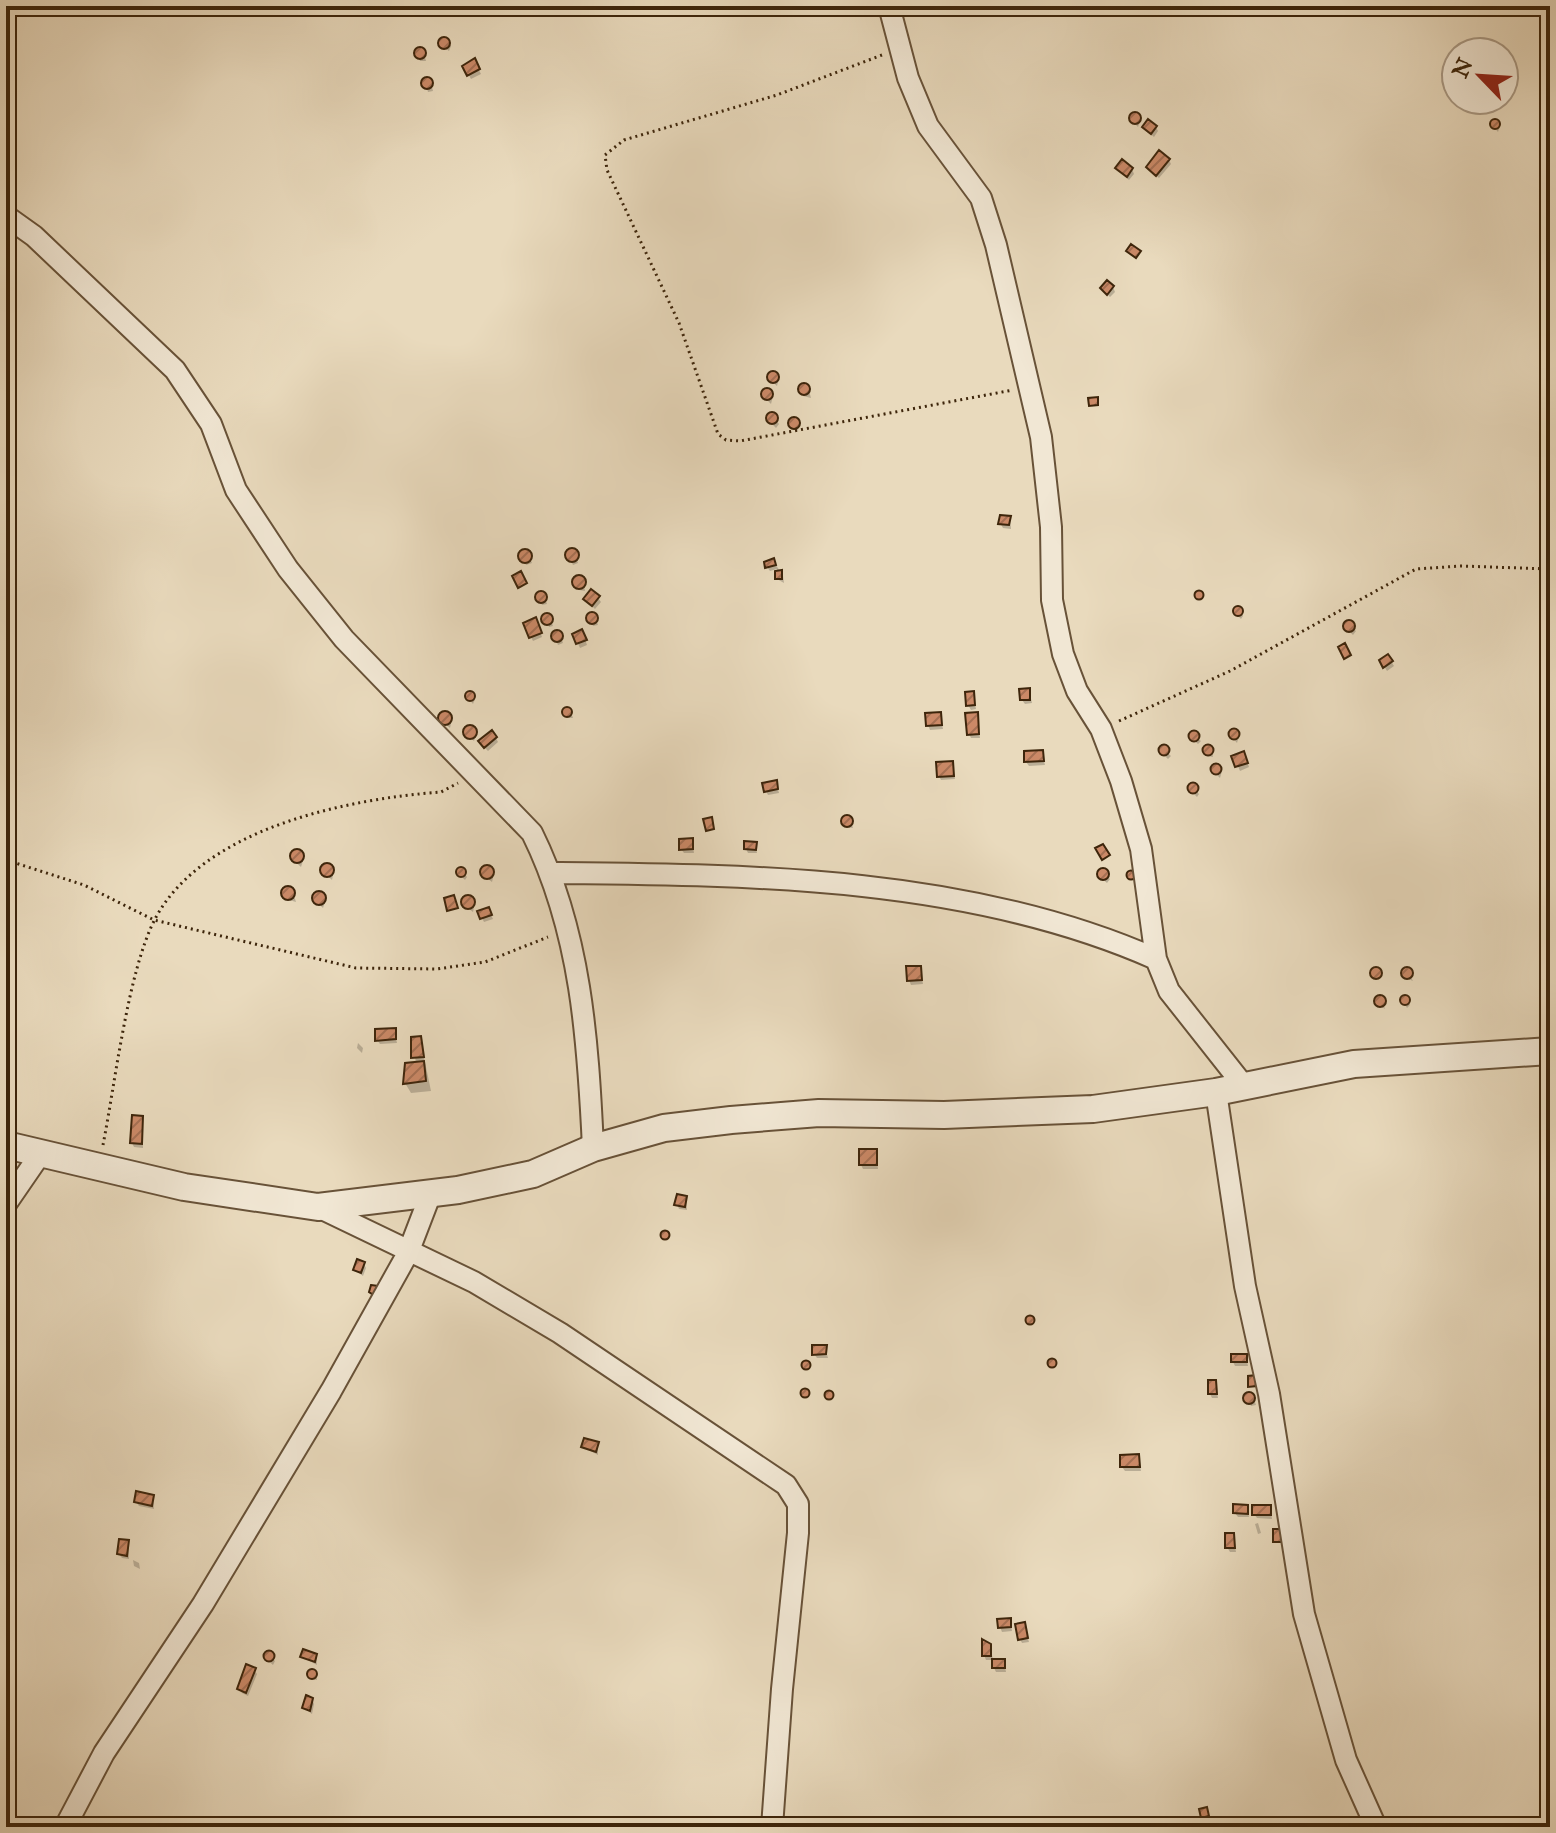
<svg xmlns="http://www.w3.org/2000/svg" width="1556" height="1833" font-family="'IM FELL Great Primer',serif">
<style>
.shadow{fill:#0003}
.building{fill:url(#building-hatch);stroke:#3d250b;stroke-width:2}
.lines{fill:none;stroke-linecap:round;stroke-linejoin:round}
.minor-casing{stroke:#685238;stroke-width:24}
.tertiary-casing{stroke:#685238;stroke-width:30}
.path{stroke:#3d250b;stroke-width:3;stroke-dasharray:2 4;stroke-linecap:butt}
.minor{stroke:#f1e7d4;stroke-width:20}
.tertiary{stroke:#f1e7d4;stroke-width:26}
</style>
<defs>
<pattern id="building-hatch" width="6" height="6" patternUnits="userSpaceOnUse" patternTransform="scale(2)"><rect width="6" height="6" fill="#cb8967"/><path d="M-1 1l2-2M0 6l6-6M5 7l2-2" fill="none" stroke="#a67053"/></pattern>
</defs>
<rect width="100%" height="100%" fill="#e9dabd"/>
<filter id="stains"><feTurbulence type="fractalNoise" baseFrequency=".0025" numOctaves="4"/><feColorMatrix values="0 0 0 0 .2 0 0 0 0 .09 0 0 0 0 .02 0 0 0 .5 -.17"/></filter>
<radialGradient id="worn" r=".72"><stop offset=".6" stop-color="#630" stop-opacity="0"/><stop offset="1" stop-color="#630" stop-opacity=".3"/></radialGradient>
<path class="shadow" d="M443,39L451,46L449,51L441,45Z
M417,50H423L426,61H420Z
M474,61L481,74L471,79L464,66Z
M430,80L433,91L428,92L425,81Z
M1133,114L1141,119L1138,127L1131,120Z
M1493,121L1500,126L1498,132L1492,125Z
M1156,127L1158,131L1154,137L1144,128Z
M1169,160L1171,164L1159,178L1151,171Z
M1117,168L1132,169L1134,174L1129,180Z
M1113,287L1115,292L1110,297L1105,292Z
M771,373L779,378L777,386L769,379Z
M802,386L808,387L811,398L803,396Z
M765,391L773,396L771,404L763,396Z
M772,415L779,424L776,428L768,420Z
M792,420L800,424L797,432L790,425Z
M1010,518L1011,529L1003,528L1000,523Z
M527,552L532,563L526,565L521,554Z
M574,552L578,563L573,565L568,554Z
M776,565L783,576L784,583L777,579V569L770,571L767,567Z
M577,579L583,580L585,591L579,590Z
M543,594L547,604L542,605L538,595Z
M598,598L601,602L595,609L585,599Z
M1238,609L1243,616L1241,619L1235,613Z
M594,615L598,625L593,626L589,616Z
M549,616L553,626L549,627L545,617Z
M537,624L542,637L533,641L531,637Z
M1347,624L1356,631L1353,635L1346,628Z
M559,633L563,643L558,645L554,635Z
M574,635L584,636L587,645L580,648Z
M1388,656L1394,666L1387,671L1381,661Z
M1029,690L1032,703L1025,704L1022,700Z
M973,693L976,709L971,710L968,705Z
M469,694L475,699L473,704L468,698Z
M566,709L570,710L573,718H567Z
M443,714L452,719L450,728L441,720Z
M940,714L943,729L930,730L928,725Z
M977,714L980,738H971L969,734Z
M468,728L477,733L474,741L466,734Z
M1233,731L1239,736L1237,743L1231,736Z
M1192,734L1201,741L1198,744L1191,738Z
M496,738L498,742L488,751L483,746Z
M1206,747L1211,748L1213,757L1207,756Z
M1162,748L1171,756L1168,759L1161,752Z
M1042,752L1045,765L1029,766L1026,762Z
M1234,757L1246,758L1249,767L1240,771Z
M952,763L955,779L941,780L939,776Z
M1215,766L1222,771L1220,778L1213,771Z
M776,782L779,793L768,795L766,791Z
M1191,786L1199,794L1197,797L1190,790Z
M845,818L850,819L853,828L845,827Z
M692,841L694,853H684L681,849Z
M755,844L757,853H748L746,849Z
M294,852L304,858L301,867L292,859Z
M325,866L334,871L332,880L323,872Z
M485,868L494,874L492,882L483,875Z
M462,870L467,877L465,880L459,874Z
M1100,871L1110,879L1107,883L1099,876Z
M286,889H292L296,902L286,899Z
M316,894L326,899L323,908L314,900Z
M466,898L475,903L473,912L464,905Z
M490,913L493,919L484,922L482,918Z
M920,968L923,984L911,985L909,980Z
M1407,970L1409,974L1413,981L1406,978L1404,973Z
M1380,998L1382,1001L1385,1009L1379,1005L1376,1000Z
M1405,998L1410,1005L1407,1008L1402,1000Z
M394,1030L397,1043L380,1044L377,1040Z
M420,1038L431,1091L411,1093L405,1083L416,1064L413,1039Z
M358,1043L363,1048L362,1053L357,1048Z
M142,1118L143,1148L134,1147L132,1143Z
M876,1151L878,1169H863L861,1165Z
M686,1198L687,1210L679,1209L677,1204Z
M364,1264L366,1268L363,1276L355,1270Z
M825,1347L828,1358H817L814,1354Z
M1246,1356L1248,1366H1235L1233,1362Z
M1215,1382L1218,1398H1212L1210,1394Z
M1253,1396L1256,1405L1251,1406L1246,1397Z
M598,1444V1455L583,1447Z
M1138,1456L1141,1471H1125L1122,1467Z
M153,1496L154,1509L139,1506L136,1502Z
M1247,1507L1249,1517H1238L1235,1513Z
M1270,1507L1272,1519L1257,1518L1254,1514Z
M1258,1523L1261,1533L1258,1534L1255,1524Z
M1233,1535L1236,1552H1230L1227,1547Z
M128,1542L129,1559L122,1558L119,1554Z
M133,1560L139,1563L140,1569L134,1566Z
M1010,1620L1012,1631L1002,1632L1000,1627Z
M1024,1625L1029,1642L1022,1643L1020,1639Z
M990,1645L993,1660H986L984,1655Z
M267,1654L275,1661L273,1665L265,1658Z
M316,1655L317,1665L302,1657Z
M1004,1661L1006,1672H996L994,1668Z
M254,1670L257,1674L248,1696L242,1693L239,1689Z
M311,1671L315,1672L317,1680L312,1679Z
M312,1699L314,1704L312,1714L304,1708Z"/>
<path class="building" d="M438 43a6 6 0 1 1 12 0a6 6 0 1 1-12 0Z
M414 53a6 6 0 1 1 12 0a6 6 0 1 1-12 0Z
M475,58L480,69L467,76L462,66Z
M421 83a6 6 0 1 1 12 0a6 6 0 1 1-12 0Z
M1129 118a6 6 0 1 1 12 0a6 6 0 1 1-12 0Z
M1490 124a5 5 0 1 1 10 0a5 5 0 1 1-10 0Z
M1148,119L1157,126L1151,134L1142,127Z
M1159,150L1170,159L1156,176L1146,167Z
M1122,159L1133,168L1127,177L1115,168Z
M1131,244L1141,251L1136,258L1126,251Z
M1107,280L1114,286L1107,295L1100,288Z
M767 377a6 6 0 1 1 12 0a6 6 0 1 1-12 0Z
M798 389a6 6 0 1 1 12 0a6 6 0 1 1-12 0Z
M761 394a6 6 0 1 1 12 0a6 6 0 1 1-12 0Z
M1098,397V405L1089,406L1088,398Z
M766 418a6 6 0 1 1 12 0a6 6 0 1 1-12 0Z
M788 423a6 6 0 1 1 12 0a6 6 0 1 1-12 0Z
M1000,515L1011,516L1009,525L998,524Z
M565 555a7 7 0 1 1 14 0a7 7 0 1 1-14 0Z
M518 556a7 7 0 1 1 14 0a7 7 0 1 1-14 0Z
M774,558L776,565L765,568L764,562Z
M782,570V579H775V571Z
M521,571L527,583L518,588L512,576Z
M572 582a7 7 0 1 1 14 0a7 7 0 1 1-14 0Z
M591,589L600,596L592,606L583,599Z
M1194.5 595a4.5 4.5 0 1 1 9 0a4.5 4.5 0 1 1-9 0Z
M535 597a6 6 0 1 1 12 0a6 6 0 1 1-12 0Z
M1233 611a5 5 0 1 1 10 0a5 5 0 1 1-10 0Z
M586 618a6 6 0 1 1 12 0a6 6 0 1 1-12 0Z
M541 619a6 6 0 1 1 12 0a6 6 0 1 1-12 0Z
M536,617L542,633L529,638L523,623Z
M1343 626a6 6 0 1 1 12 0a6 6 0 1 1-12 0Z
M582,629L587,640L576,644L572,634Z
M551 636a6 6 0 1 1 12 0a6 6 0 1 1-12 0Z
M1345,643L1351,655L1344,659L1338,647Z
M1388,654L1393,661L1383,668L1379,660Z
M1030,688V700H1020L1019,689Z
M974,691L975,705L966,706L965,692Z
M465 696a5 5 0 1 1 10 0a5 5 0 1 1-10 0Z
M562 712a5 5 0 1 1 10 0a5 5 0 1 1-10 0Z
M438 718a7 7 0 1 1 14 0a7 7 0 1 1-14 0Z
M941,712L942,725L926,726L925,713Z
M978,712L979,734L967,735L965,713Z
M463 732a7 7 0 1 1 14 0a7 7 0 1 1-14 0Z
M1228.5 734a5.5 5.5 0 1 1 11 0a5.5 5.5 0 1 1-11 0Z
M492,730L497,737L484,748L478,741Z
M1188.5 736a5.5 5.5 0 1 1 11 0a5.5 5.5 0 1 1-11 0Z
M1202.5 750a5.5 5.5 0 1 1 11 0a5.5 5.5 0 1 1-11 0Z
M1158.5 750a5.5 5.5 0 1 1 11 0a5.5 5.5 0 1 1-11 0Z
M1043,750L1044,761L1024,762V751Z
M1244,751L1248,763L1235,767L1231,756Z
M953,761L954,776L937,777L936,762Z
M1210.5 769a5.5 5.5 0 1 1 11 0a5.5 5.5 0 1 1-11 0Z
M777,780L778,789L764,792L762,783Z
M1187.5 788a5.5 5.5 0 1 1 11 0a5.5 5.5 0 1 1-11 0Z
M841 821a6 6 0 1 1 12 0a6 6 0 1 1-12 0Z
M712,817L714,829L706,831L703,819Z
M693,838V849L679,850V839Z
M744,841L757,842L756,850L744,849Z
M1103,844L1110,855L1102,860L1095,848Z
M290 856a7 7 0 1 1 14 0a7 7 0 1 1-14 0Z
M320 870a7 7 0 1 1 14 0a7 7 0 1 1-14 0Z
M480 872a7 7 0 1 1 14 0a7 7 0 1 1-14 0Z
M456 872a5 5 0 1 1 10 0a5 5 0 1 1-10 0Z
M1097 874a6 6 0 1 1 12 0a6 6 0 1 1-12 0Z
M1126.5 875a4.5 4.5 0 1 1 9 0a4.5 4.5 0 1 1-9 0Z
M281 893a7 7 0 1 1 14 0a7 7 0 1 1-14 0Z
M312 898a7 7 0 1 1 14 0a7 7 0 1 1-14 0Z
M461 902a7 7 0 1 1 14 0a7 7 0 1 1-14 0Z
M454,895L458,908L447,911L444,898Z
M489,907L492,915L480,919L477,911Z
M906,966H921L922,980L907,981Z
M1370 973a6 6 0 1 1 12 0a6 6 0 1 1-12 0Z
M1401 973a6 6 0 1 1 12 0a6 6 0 1 1-12 0Z
M1400 1000a5 5 0 1 1 10 0a5 5 0 1 1-10 0Z
M1374 1001a6 6 0 1 1 12 0a6 6 0 1 1-12 0Z
M396,1028V1039L375,1041V1029Z
M421,1036L424,1057L411,1058V1037Z
M424,1061L426,1081L403,1084L405,1063Z
M132,1115L143,1116L142,1144L130,1143Z
M859,1149H877V1165H859Z
M677,1194L687,1196L685,1207L674,1205Z
M660.5 1235a4.5 4.5 0 1 1 9 0a4.5 4.5 0 1 1-9 0Z
M357,1259L365,1262L361,1273L353,1270Z
M371,1285L379,1286L375,1296L369,1292Z
M1025.5 1320a4.5 4.5 0 1 1 9 0a4.5 4.5 0 1 1-9 0Z
M812,1345H827L826,1354L812,1355Z
M1231,1354H1247V1362H1231Z
M1047.5 1363a4.5 4.5 0 1 1 9 0a4.5 4.5 0 1 1-9 0Z
M801.5 1365a4.5 4.5 0 1 1 9 0a4.5 4.5 0 1 1-9 0Z
M1256,1375L1257,1386L1248,1387V1376Z
M1208,1380H1216L1217,1394H1208Z
M800.5 1393a4.5 4.5 0 1 1 9 0a4.5 4.5 0 1 1-9 0Z
M824.5 1395a4.5 4.5 0 1 1 9 0a4.5 4.5 0 1 1-9 0Z
M1243 1398a6 6 0 1 1 12 0a6 6 0 1 1-12 0Z
M584,1438L599,1442L596,1452L581,1447Z
M1139,1454L1140,1467H1120V1455Z
M136,1491L154,1495L152,1506L134,1502Z
M1233,1504L1248,1505V1514L1233,1513Z
M1252,1505H1271V1515H1252Z
M1273,1529H1282V1542H1273Z
M1225,1533H1234L1235,1548H1225Z
M119,1539L129,1540L127,1556L117,1554Z
M1011,1618V1627L998,1628L997,1619Z
M1025,1622L1028,1638L1018,1640L1015,1624Z
M982,1639L991,1644V1656H982Z
M303,1649L317,1654L315,1662L300,1657Z
M263.5 1656a5.5 5.5 0 1 1 11 0a5.5 5.5 0 1 1-11 0Z
M992,1659H1005V1668H992Z
M246,1664L256,1668L246,1693L237,1689Z
M307 1674a5 5 0 1 1 10 0a5 5 0 1 1-10 0Z
M306,1695L313,1698L310,1711L302,1708Z
M1207,1807L1209,1816L1201,1818L1199,1809Z"/>
<g class="lines">
<g class="minor-casing">
<path id="minor" d="M889,6L908,78L928,126L981,198L996,245L1041,437L1051,527L1052,600L1063,654L1077,691L1101,729L1121,781L1141,849L1156,959L1169,991L1244,1086
M6,216L34,236L175,370L211,424L236,490L288,569L344,639L532,833C581,932 588,1040 593,1148
M552,873C753,875 968,876 1156,959
M1216,1092L1245,1286L1269,1394L1304,1614L1346,1760L1376,1827
M6,1204L39,1156
M318,1207L474,1282L560,1333L786,1485L798,1504V1533L782,1689L772,1827
M65,1827L104,1753L203,1604L331,1391L408,1253L431,1193"/>
</g>
<g class="tertiary-casing">
<path id="tertiary" d="M6,1145L184,1187L318,1207L458,1190L533,1174L593,1148L664,1128L731,1120L819,1113L944,1115L1093,1109L1216,1092L1354,1064L1550,1051"/>
</g>
<path class="path" d="M882,55L777,95L624,140L605,155L607,170L679,323L718,434L726,440L740,441L1013,390
M1119,721L1230,671L1416,569L1461,566L1550,569
M6,860L84,885L154,920L356,968L437,969L485,962L548,937
M103,1145C115,1084 128,971 155,919C203,828 347,799 441,792L458,783"/>
<use href="#minor" class="minor"/>
<use href="#tertiary" class="tertiary"/>
</g>
<rect width="1556" height="1833" fill="none" stroke="#e9dabd" stroke-width="32"/>
<rect x="8" y="8" width="1540" height="1817" fill="none" stroke="#3d250b" stroke-width="4"/>
<rect x="16" y="16" width="1524" height="1801" fill="none" stroke="#3d250b" stroke-width="2"/>
<g transform="translate(1480 76) rotate(295)"><circle r="38" fill="#f1e7d4" stroke="#a99984" stroke-width="2"/>
<path d="M0-6L14 30L0 20L-14 30Z" fill="#8f2418"/>
<text y="-12" font-size="22" font-weight="bold" text-anchor="middle" fill="#3d250b">N</text>
</g>
<rect width="100%" height="100%" filter="url(#stains)"/>
<rect width="100%" height="100%" fill="url(#worn)"/>
</svg>
